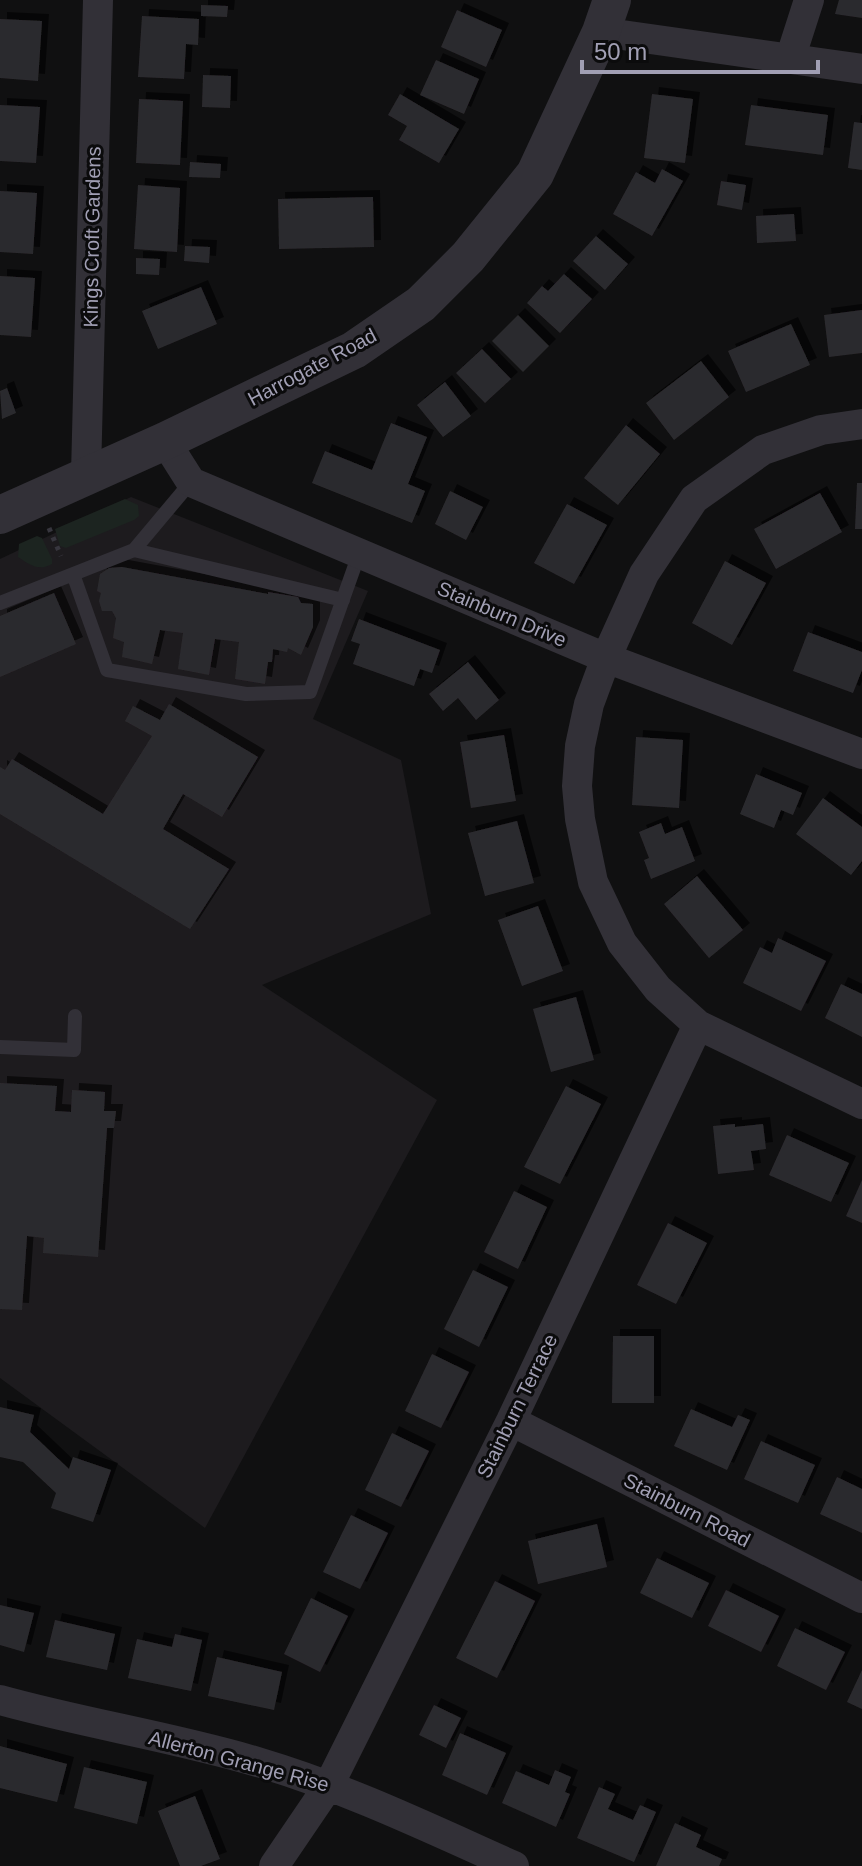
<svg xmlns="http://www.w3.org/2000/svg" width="862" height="1866" font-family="Arial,sans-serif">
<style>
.built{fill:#1d1b1e}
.green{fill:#1c2420}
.building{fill:#2c2a2e;filter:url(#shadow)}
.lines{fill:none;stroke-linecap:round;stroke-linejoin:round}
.path{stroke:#37363e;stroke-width:5;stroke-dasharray:4 6;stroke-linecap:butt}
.service{stroke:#323037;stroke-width:14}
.minor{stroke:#323037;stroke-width:30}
.tertiary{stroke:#323037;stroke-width:38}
.labels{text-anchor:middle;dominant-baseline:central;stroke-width:6;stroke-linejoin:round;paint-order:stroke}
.street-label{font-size:20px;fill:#a19fb4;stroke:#0b0b0c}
</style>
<defs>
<filter id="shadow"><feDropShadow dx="7" dy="-7" stdDeviation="0" flood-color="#0009"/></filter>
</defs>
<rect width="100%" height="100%" fill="#101011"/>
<path class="built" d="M131,497L368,591L313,719L401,760L431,914L262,985L437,1100L205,1528L0,1378V559Z"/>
<path class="green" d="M125,499L138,505L139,516L134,520L66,548L60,546L55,529Z
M37,536L42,538L52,559V564C38,572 29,564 18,557L19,544Z"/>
<path class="building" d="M839,0H862V18L835,14Z
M201,5L228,6L227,17L201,16Z
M457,10L502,30L486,67L441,47Z
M142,16L199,19L198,45L186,44L184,79L138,77Z
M0,19L42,21L38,81L0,78Z
M436,60L479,79L464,114L420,95Z
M203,75L231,76L230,108L202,107Z
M400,94L459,129L439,163L399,140L407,126L388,115Z
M652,94L693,99L685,163L644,158Z
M139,99L183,101L180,165L136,163Z
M0,105L40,107L36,163L0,161Z
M751,105L828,115L823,155L745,145Z
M854,122L862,123V170L848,168Z
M190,162L221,164L220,178L189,177Z
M662,169L683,181L652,236L613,214L636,172L655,183Z
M721,181L746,185L742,210L717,205Z
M138,185L180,188L177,252L134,249Z
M0,191L37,193L33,254L0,252Z
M373,197L374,247L279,249L278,199Z
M794,214L796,241L757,243L756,216Z
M596,236L628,264L605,290L573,261Z
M185,246L210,247L209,263L184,261Z
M136,258L160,259L159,275L136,274Z
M564,274L592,299L560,333L527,303L542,286L548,291Z
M0,276L35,278L31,337L0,335Z
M201,287L217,324L158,349L142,311Z
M862,310V353L829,357L824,315Z
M518,315L549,346L523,372L492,341Z
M791,324L810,365L746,392L728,351Z
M482,349L511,379L485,403L456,373Z
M701,361L729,397L674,440L646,403Z
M445,382L471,416L443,437L417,405Z
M7,388L16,413L2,419L0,391Z
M391,423L427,437L408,484L425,491L412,523L312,483L325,451L372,470Z
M626,425L660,454L618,505L584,478Z
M857,483H862V529H855Z
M450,491L483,507L466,540L435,524Z
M820,493L842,532L776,569L754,529Z
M567,504L607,525L574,584L534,563Z
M725,561L766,583L732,645L692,623Z
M122,567L268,594V592L298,597L301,603L313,604V627L301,655L288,648L287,652L273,649L272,662H268L265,684L235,679L239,642L215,639L209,675L178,669L183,633L160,630L152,664L122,657L124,642L113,638L116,618L112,611H102L99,601L101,593L97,591L100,574L109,568Z
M54,593L76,644L0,677V616Z
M359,619L440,650L432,673L420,669L414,686L353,664L360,644L351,641Z
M808,632L862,652V670L853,693L793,671Z
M468,662L499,700L476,720L458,698L443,711L429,694Z
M169,704L258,757L222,817L183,794L163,829L229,869L190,929L0,814V767L5,770L12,759L103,814L152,736L125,721L133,706L160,720Z
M504,735L516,801L471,808L460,742Z
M636,737L683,740L679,808L632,805Z
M756,774L802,793L793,815L781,810L774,828L740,814Z
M823,798L862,827V861L851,875L796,834Z
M517,821L534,883L485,896L468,833Z
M661,823L665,834L682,827L695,861L651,879L644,860L649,858L639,832Z
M697,876L743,930L709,958L664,904Z
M538,906L563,971L522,986L498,920Z
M778,938L826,961L801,1011L743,983L760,947L772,953Z
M841,984L862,994V1037L825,1018Z
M576,997L594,1060L551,1072L533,1009Z
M0,1083L57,1086L55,1111L71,1112L72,1090L105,1092L104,1111H116L114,1128H107L98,1257L43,1253L44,1238L27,1236L22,1310L0,1309Z
M566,1086L601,1104L560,1184L524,1167Z
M735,1124V1127L763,1124L766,1149L751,1151L754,1170L718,1174L713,1126Z
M787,1135L849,1163L831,1202L769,1175Z
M862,1180V1223L846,1216Z
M514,1191L547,1207L518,1269L484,1252Z
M668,1223L707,1243L676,1304L637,1285Z
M473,1270L508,1287L479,1347L444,1329Z
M613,1336H654V1403H612Z
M432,1354L469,1372L441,1428L405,1411Z
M0,1407L34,1415L30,1432L69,1469L73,1457L111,1470L93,1522L51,1508L56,1493L23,1462L0,1457Z
M691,1409L732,1427L738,1415L750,1420L727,1470L674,1446Z
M392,1433L429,1451L401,1507L365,1490Z
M761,1441L815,1465L798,1503L744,1479Z
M837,1477L862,1489V1533L820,1514Z
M351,1515L388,1533L360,1589L323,1572Z
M597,1524L607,1567L538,1584L528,1541Z
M657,1558L709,1583L692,1618L640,1593Z
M495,1581L535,1601L497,1678L456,1658Z
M726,1590L779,1616L761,1652L708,1626Z
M311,1598L348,1616L320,1672L284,1654Z
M0,1605L34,1613L24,1652L0,1645Z
M55,1620L115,1634L107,1670L46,1657Z
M795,1628L845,1652L826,1690L777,1666Z
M175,1634L202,1640L191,1691L128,1678L137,1639L172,1647Z
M217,1657L282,1672L274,1710L208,1696Z
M862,1670V1709L847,1702Z
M434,1705L461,1718L446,1748L419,1735Z
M460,1733L506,1753L487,1795L442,1775Z
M0,1746L67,1764L57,1802L0,1788Z
M84,1767L147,1782L137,1824L74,1808Z
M555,1770L571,1777L565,1792L570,1794L556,1827L502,1803L516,1771L549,1785Z
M599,1787L615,1794L608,1809L633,1820L640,1805L656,1812L634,1862L577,1838Z
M195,1796L220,1859L201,1866H180L158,1811Z
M675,1823L701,1835L696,1847L722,1859L719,1866H656Z"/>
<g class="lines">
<path class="path" d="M49,528L61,556"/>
<path class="service" d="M134,550L191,482
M73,574L107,670L246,694L310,692L359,554
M0,603L134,550L343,600
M0,1047L74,1050L75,1016"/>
<path class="minor" d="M601,32L862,69
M790,59L809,0
M862,424L821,430L763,450L694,499L644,574L606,658L589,704L580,746L577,786L580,819L593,882L622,943L658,989L698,1025L862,1104
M165,441L191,482L606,658L862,754
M86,474L98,0
M511,1421L862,1598
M0,1700C86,1724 175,1737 261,1763C348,1789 431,1829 514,1866
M274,1866L329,1785L511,1421L698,1025"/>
<path class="tertiary" d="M0,515L165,441L354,350L421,304L468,257L535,174L601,32L612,0"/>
</g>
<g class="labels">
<g class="street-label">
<text transform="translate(92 237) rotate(-89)">Kings Croft Gardens</text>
<text transform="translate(312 367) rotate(-28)">Harrogate Road</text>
<text transform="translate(502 614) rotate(23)">Stainburn Drive</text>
<text transform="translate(517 1406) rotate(-64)">Stainburn Terrace</text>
<text transform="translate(687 1510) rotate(27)">Stainburn Road</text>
<text transform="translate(239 1761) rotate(15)">Allerton Grange Rise</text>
</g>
</g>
<path d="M582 60v12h236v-12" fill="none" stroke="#a19fb4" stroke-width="4"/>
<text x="594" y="60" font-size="24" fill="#a19fb4" stroke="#0b0b0c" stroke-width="6" paint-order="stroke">50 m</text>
</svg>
